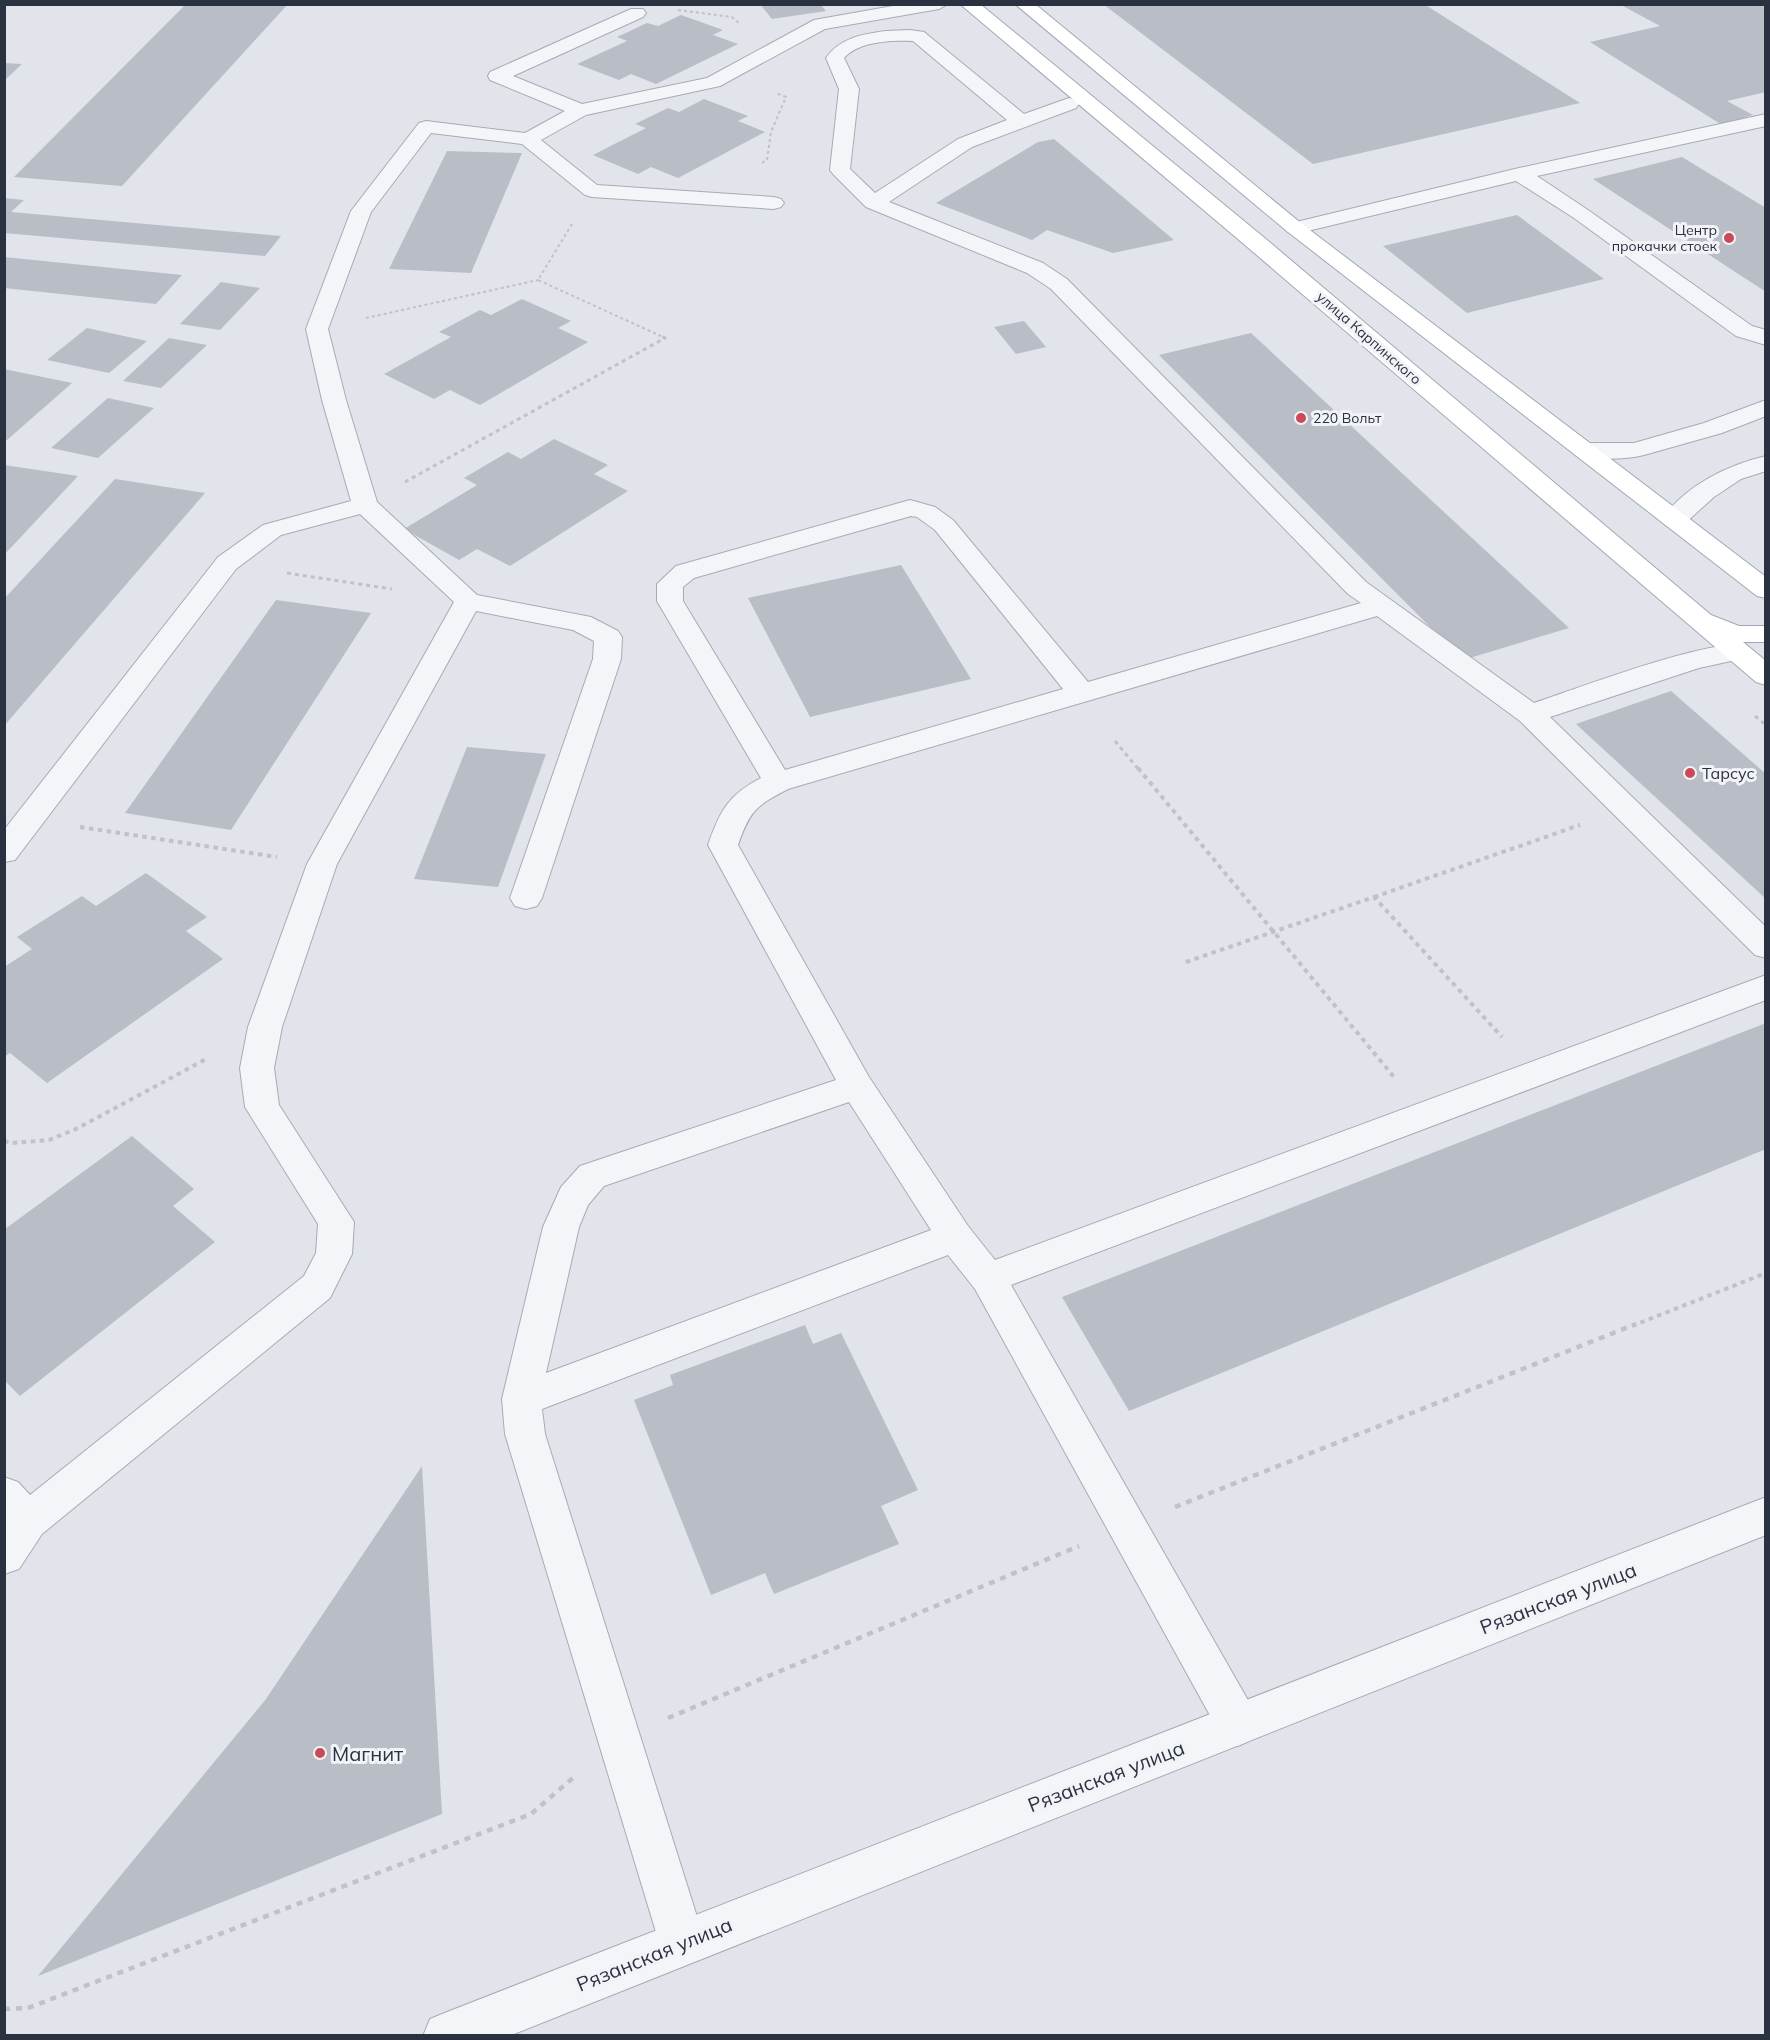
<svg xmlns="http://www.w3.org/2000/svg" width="1770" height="2040" font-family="Mulish,sans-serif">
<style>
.building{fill:#b9bdc6}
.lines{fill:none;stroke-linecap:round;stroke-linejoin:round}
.service-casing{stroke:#a6abb4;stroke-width:2}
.tertiary-casing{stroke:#a6abb4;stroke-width:2}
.primary-casing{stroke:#a1a8b5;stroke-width:2}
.path-far3{stroke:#bfc2c8;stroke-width:2;stroke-dasharray:3 3;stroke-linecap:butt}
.path-far2{stroke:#bfc2c8;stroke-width:3;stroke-dasharray:4 4;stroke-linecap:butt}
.path-far1{stroke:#bfc2c8;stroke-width:4;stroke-dasharray:4.5 4.5;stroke-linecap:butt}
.path{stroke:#bfc2c8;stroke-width:4.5;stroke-dasharray:6 6;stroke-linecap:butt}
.service{fill:#f4f5f8;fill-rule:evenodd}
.tertiary{fill:#f4f5f8;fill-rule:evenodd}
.primary{fill:#fff;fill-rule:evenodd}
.poi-dot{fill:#cb4a57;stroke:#f1f3f7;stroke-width:2}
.labels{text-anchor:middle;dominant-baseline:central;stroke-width:6;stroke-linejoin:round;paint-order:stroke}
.far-poi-label{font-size:14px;fill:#2a3141;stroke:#f1f3f7;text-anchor:end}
.far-street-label{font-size:14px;fill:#2a3141;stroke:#f1f3f7}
.poi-label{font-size:16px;fill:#2a3141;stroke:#f1f3f7;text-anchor:start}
.near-street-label{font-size:20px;fill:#2a3141;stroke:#f1f3f7}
.near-poi-label{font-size:20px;fill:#2a3141;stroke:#f1f3f7;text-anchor:start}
</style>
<rect width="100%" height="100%" fill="#e1e4ea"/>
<path class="building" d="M186,4H288L122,186L14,177Z
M760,4H820L826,11L772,19Z
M1103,4H1424L1580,103L1313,164Z
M1630,4H1758L1766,8V92L1727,101L1753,115L1722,125L1590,42L1660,26L1623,6Z
M681,15L723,30L713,35L738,44L656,84L631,74L619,80L577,64L627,41L617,37L647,23L658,26Z
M4,63L22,64L4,81Z
M704,99L748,116L738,121L765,132L678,178L651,167L638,174L593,155L646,128L635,124L668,108L679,112Z
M1054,139L1174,240L1113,253L1047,230L1032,240L936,203L1038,142Z
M447,151L522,153L471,273L389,269Z
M1682,157L1766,208V292L1593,179Z
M4,198L24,200L11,212L281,236L265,256L4,233Z
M1517,215L1604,279L1467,313L1383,246Z
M4,257L182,275L156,304L4,288Z
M221,282L260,288L220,330L180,324Z
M522,299L571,321L558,328L588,342L480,405L450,390L434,399L384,374L451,337L439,332L480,310L491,315Z
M1024,321L1046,347L1016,354L994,327Z
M87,328L147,341L109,373L47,360Z
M1251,333L1569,628L1463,660L1159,355Z
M169,338L207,345L161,388L123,381Z
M4,369L72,383L7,440L4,439Z
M108,398L154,408L98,458L51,448Z
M554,439L608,465L594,474L628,491L510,566L477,549L459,560L404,529L477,485L464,478L508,452L521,459Z
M4,465L78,476L4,555Z
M115,479L205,493L4,726V599Z
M901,565L971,679L810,717L748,598Z
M276,600L371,613L231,830L125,813Z
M1671,691L1766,774V899L1576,724Z
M467,747L546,754L498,887L414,879Z
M146,873L207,917L186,931L223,959L47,1083L10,1053L4,1057V967L32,949L17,937L82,896L96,906Z
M1766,1023V1149L1129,1411L1062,1297Z
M132,1136L194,1189L173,1206L215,1242L20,1396L5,1381V1229Z
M805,1325L813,1344L841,1333L918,1490L881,1506L899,1544L774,1594L765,1573L711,1595L634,1400L673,1385L670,1375Z
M422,1466L442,1814L38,1976L266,1699Z"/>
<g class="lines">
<g class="service-casing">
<path id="service" d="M904,4H948L939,9L825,29L720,86L586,115L541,140L597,185L774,197L781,199L784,203L781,207L774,209L592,197L585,195L522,144L431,133L371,212L328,329L346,400L377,502L477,595L591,617L618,631L622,637L621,659L542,898L537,906L526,909L515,906L510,898L593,659L594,641L573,630L476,611L337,864L282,1027L274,1068L279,1105L354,1222L352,1254L330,1298L42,1534L19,1569L4,1574V1477L18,1482L30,1495L304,1276L316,1253L318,1224L245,1107L240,1068L248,1027L307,864L454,602L360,514L281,535L236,569L15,860L4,862V830L218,557L263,525L351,501L322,400L306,329L351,211L419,123L426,121L525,133L565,111L490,80L488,76L490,72L631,9H643L646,13L643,17L513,76L582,104L707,78L814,20Z
M886,31L910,30L924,32L1024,114L1069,98L1076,100L1079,104L1076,108L972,147L889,202L1043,263L1067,279L1366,582L1534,703C1573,690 1712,637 1745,646L1749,652L1745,658L1699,668L1550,717L1766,927V958L1755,955L1520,721L1377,616L788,789C756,806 750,810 738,845L869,1077L968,1226L995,1260L1766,975V1000L1011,1285L1253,1709L1260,1724L1253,1739L1238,1746L1223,1739L975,1289L948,1255L542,1409L545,1434L705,1942L699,1959L682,1965L665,1959L659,1942L505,1434L502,1399L543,1227L561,1187L580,1166L836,1080L708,845C720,811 728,795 761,778L657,601V584L676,566L910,500L935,507L953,520L1088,682L1361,603L1348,594L1051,289L1027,273L866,207L833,174L830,170L839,89L826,58C840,38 862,34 886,31ZM913,41L1007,120L958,139L875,193L850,169L859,89L844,58C859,41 892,40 913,41ZM911,516L917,517L935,530L1063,689L785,770L683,601V587L694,578ZM849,1102L931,1230L546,1373L579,1227L588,1205L604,1186Z
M1766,114V126L1537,176L1588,210L1752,326L1766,330V345L1736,336L1574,218L1516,181L1295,234L1288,232L1284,228L1288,224L1519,168Z
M1766,400V416L1722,433L1644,455C1624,460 1595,460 1575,455L1572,450L1575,445L1584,443H1634L1704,423Z
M1766,456V471L1741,479L1714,497L1683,525L1674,528L1665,525L1661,520C1685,486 1727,465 1766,456Z"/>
</g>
<g class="tertiary-casing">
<path id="tertiary" d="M1766,1497V1535L509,2036H423L430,2019L447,2012Z"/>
</g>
<g class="primary-casing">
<path id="primary" d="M960,4H980L1261,235L1711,615L1739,626H1766V642H1743L1766,661V685L1756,682L1245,245Z
M1015,4H1035L1302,224L1766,577V598L1757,596L1288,232Z"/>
</g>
<path class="path-far3" d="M678,10L732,17L740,24
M762,163L767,160L771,132L786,97L776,93
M572,224L538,280L663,337
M366,318L538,280"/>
<path class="path-far2" d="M405,482L665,338L660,336
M287,573L392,589
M1755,716L1766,725
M1115,741L1139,770"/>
<path class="path-far1" d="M1138,768L1394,1077
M80,827L277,857
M1374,897L1580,825
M1186,962L1374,897L1502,1037
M4,1141L12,1143L49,1140L78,1128L208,1058
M1632,1326L1766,1273"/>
<path class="path" d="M1175,1507L1636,1324
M668,1718L1079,1546
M4,2009L28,2008L531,1814L574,1777"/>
<use href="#service" class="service"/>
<use href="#tertiary" class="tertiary"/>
<use href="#primary" class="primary"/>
</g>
<g class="poi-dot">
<circle cx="1729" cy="238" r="6"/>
<circle cx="1301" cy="418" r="6"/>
<circle cx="1690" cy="773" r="6"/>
<circle cx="320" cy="1753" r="6"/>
</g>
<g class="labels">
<g class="far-poi-label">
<text x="1717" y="230">Центр<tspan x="1717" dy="16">прокачки стоек</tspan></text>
<text x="1313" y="418" text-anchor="start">220 Вольт</text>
</g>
<g class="far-street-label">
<text transform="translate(1369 338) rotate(41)">улица Карпинского</text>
</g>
<g class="poi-label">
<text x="1702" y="773">Тарсус</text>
</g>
<g class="near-street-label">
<text transform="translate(1558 1598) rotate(-21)">Рязанская улица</text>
<text transform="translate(1106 1776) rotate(-21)">Рязанская улица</text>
<text transform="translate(654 1954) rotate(-22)">Рязанская улица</text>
</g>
<g class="near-poi-label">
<text x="332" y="1753">Магнит</text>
</g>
</g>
<rect width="1770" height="2040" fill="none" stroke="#2a3141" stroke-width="12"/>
</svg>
